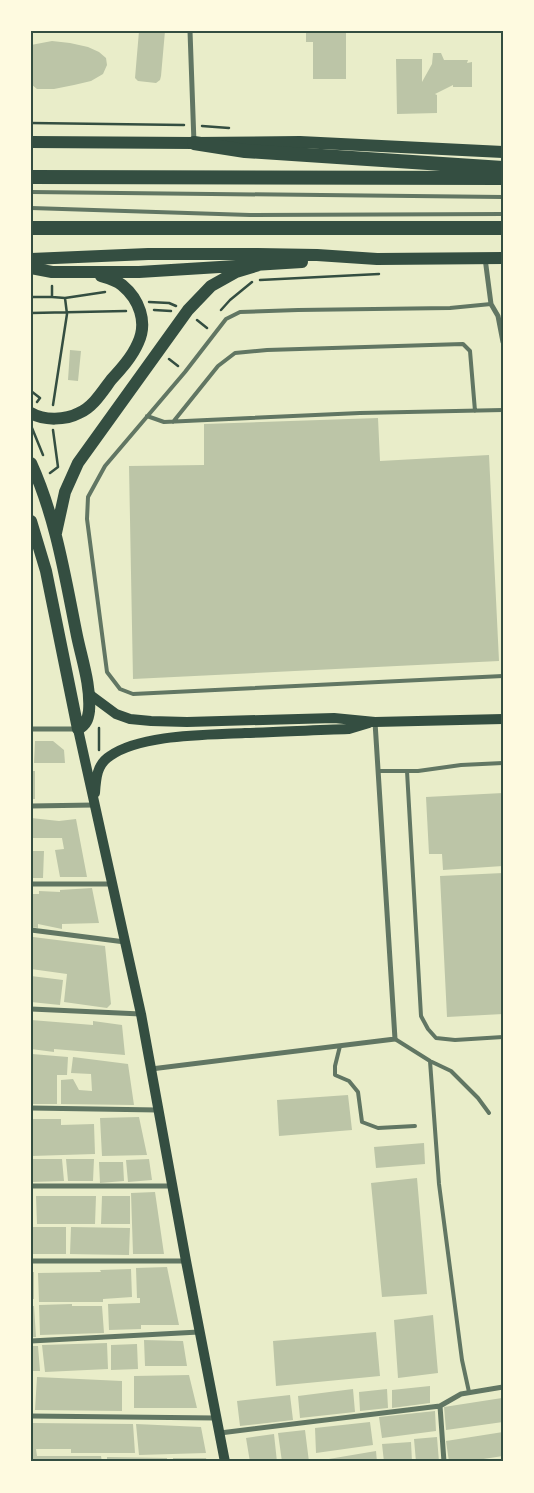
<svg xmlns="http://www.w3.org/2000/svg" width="534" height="1493" font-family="Figtree,sans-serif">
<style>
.building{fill:#bcc5a7}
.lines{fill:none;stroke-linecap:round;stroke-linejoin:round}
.path{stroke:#344e41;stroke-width:2.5}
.service{stroke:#617663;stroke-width:4}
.minor{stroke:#617663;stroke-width:5}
.secondary{stroke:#344e41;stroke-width:10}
.primary{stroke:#344e41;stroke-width:12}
.trunk{stroke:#344e41;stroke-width:14}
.neatline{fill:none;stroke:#344e41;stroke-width:2}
</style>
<rect width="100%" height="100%" fill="#e9edc9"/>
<path class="building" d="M139,31H165L161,76L160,80L156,83L138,81L135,78Z
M306,31H346V79H313V42H306Z
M52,41L70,43L88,47L99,52L106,58L107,65L103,74L91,81L74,85L54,89H37L31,84V45Z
M433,53H441L444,60H468L467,63L472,62V87H453V85L435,94L437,95V113L397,114L396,59H422V82L432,64Z
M70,350L81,351L78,381L68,380Z
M378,418L380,461L489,455L499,661L133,679L129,466L204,465V424Z
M35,741H53L64,750L65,763H34Z
M31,771H35V799H31Z
M503,793V866L443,870L442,854H429L426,797Z
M31,818L59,821L76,819L87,877H60L55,850L64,849L62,838H31Z
M31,851H44L43,878H31Z
M503,873V1014L447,1017L440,876Z
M92,888L99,923L62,924V929L38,924V928L31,927V894H39V891L60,892V890Z
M33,937L105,946L111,1004L107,1008L64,1002L67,974L31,969Z
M31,976L63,980L60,1005L31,1002Z
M31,1020L93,1025V1021L122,1025L125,1055L54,1049V1052L31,1049Z
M32,1054L68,1057L67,1075H57V1104H31Z
M73,1057L128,1064L134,1105L61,1104V1080L73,1079L79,1090L92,1091L91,1074L71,1073Z
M348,1095L352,1130L279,1136L277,1100Z
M139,1117L147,1155L102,1156L100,1118Z
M31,1119H61V1125L94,1124L95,1154L31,1156Z
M424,1143L425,1164L376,1168L374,1147Z
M31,1159H62L64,1181L31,1182Z
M66,1159H94L93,1181H68Z
M149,1159L152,1180L128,1182L126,1160Z
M99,1162H123L124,1181L100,1183Z
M417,1178L427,1294L382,1297L371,1183Z
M155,1192L164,1254H133L131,1193Z
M36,1196H96L95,1224H37Z
M102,1196H130V1224H101Z
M31,1227H66V1254H31Z
M71,1227L130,1228L129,1255L70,1254Z
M167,1267L179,1325H141V1329L109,1330L108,1304L140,1303V1298H137L136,1268Z
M131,1269L132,1297L103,1299V1302H39L38,1273L101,1272L100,1270Z
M31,1272H34V1299H31Z
M72,1304V1306H102L104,1333L40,1335L39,1305Z
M31,1306H34L36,1337H31Z
M433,1315L438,1373L398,1378L394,1320Z
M376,1332L380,1376L276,1386L273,1341Z
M144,1340L183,1341L187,1366H145Z
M107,1343L108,1369L45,1372L42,1345Z
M137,1344L138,1369L111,1370V1345Z
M31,1346H38L40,1371H31Z
M189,1375L197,1408H134V1376Z
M37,1377L122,1381V1411L35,1410Z
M430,1386V1403L392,1408V1390Z
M353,1389L355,1412L300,1418L298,1396Z
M387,1389L388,1408L360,1411L359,1392Z
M290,1395L293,1420L240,1426L237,1401Z
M502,1398L503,1422L446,1430L444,1407Z
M435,1411L436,1431L382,1438L379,1417Z
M370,1422L373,1445L316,1453L315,1428Z
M31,1423L133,1424L135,1453H71V1449H36L37,1456H101L102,1462H31Z
M136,1424L201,1427L206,1453L139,1455Z
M305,1430L309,1462H282L278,1433Z
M503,1432V1456L464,1462H449L446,1441Z
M274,1434L277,1462H250L246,1438Z
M437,1437L439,1462H416L414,1439Z
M411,1442L412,1462H384L382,1444Z
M376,1451L377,1462H317V1461Z
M107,1457L167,1458V1462H107Z
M173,1458H206L207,1462H173Z"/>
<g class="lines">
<path class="path" d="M31,123L184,125
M202,126L229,128
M260,280L379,274
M52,286V297L65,298L105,292
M31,297H52
M149,302L169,303L176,306
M154,310L171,311
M221,310L230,300L252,282
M31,313L126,311
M197,320L207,328
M169,359L178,366
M31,391L40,398L37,402
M53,405L67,314L65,298
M32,428L43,455
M50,473L58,467L53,430
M99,750V728"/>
<path class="service" d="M31,192L503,197
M31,208L250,215L503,214
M491,304L450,308L298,310L240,312L226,319L185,372L105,466L88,497L87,519L107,672L120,689L133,694L503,676
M147,416L164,422L360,413L503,410
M173,422L218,366L235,353L267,350L463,344L470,351L475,411
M378,771H418L461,765L503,763
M407,771L421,1016L428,1029L436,1038L455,1040L503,1037
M395,1039L430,1061L451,1071L478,1098L489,1113
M340,1046L335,1066V1075L349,1081L358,1092L362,1122L378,1128L415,1126
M430,1061L439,1184L462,1360L469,1392"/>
<path class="minor" d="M190,31L194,143
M485,258L491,304L498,316L503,342
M31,729H78
M31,806L94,805
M31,884H113
M31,930L125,942
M31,1009L141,1014
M151,1069L395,1039L375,722
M31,1108L158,1110
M31,1186H172
M31,1261H186
M31,1341L199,1332
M440,1406L444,1462
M31,1416L216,1418
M220,1433L440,1406L461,1394L503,1387
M502,1462H503"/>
<path class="secondary" d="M89,694L116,714L130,719L151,721L187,722L334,718L375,722L503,719
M78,729L141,1014L186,1261L225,1462
M95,793C96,778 97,764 110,756C141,734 208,735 245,733C280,732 314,730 349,729L369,723"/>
<path class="primary" d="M31,142L194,143L300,142L503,152
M31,259L148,254H258L317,255L377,259L503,258
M31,268L52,272H139L302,262
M31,413C44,421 66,420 79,413C93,407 102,392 111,380C121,369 132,357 138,343C148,322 139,299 122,285C116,280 108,278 101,276
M31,463C56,518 65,577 77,636C82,660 91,686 89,711C88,719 86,725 78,729L46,571L31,521
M56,533L65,492L78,463L188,310L211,286L236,272L259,265"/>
<path class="trunk" d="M194,143L245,151L503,168
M31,177L503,178
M31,228H503"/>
</g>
<rect width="534" height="1493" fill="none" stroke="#fefae0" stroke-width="65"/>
<rect x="32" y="32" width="470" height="1428" class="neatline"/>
</svg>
